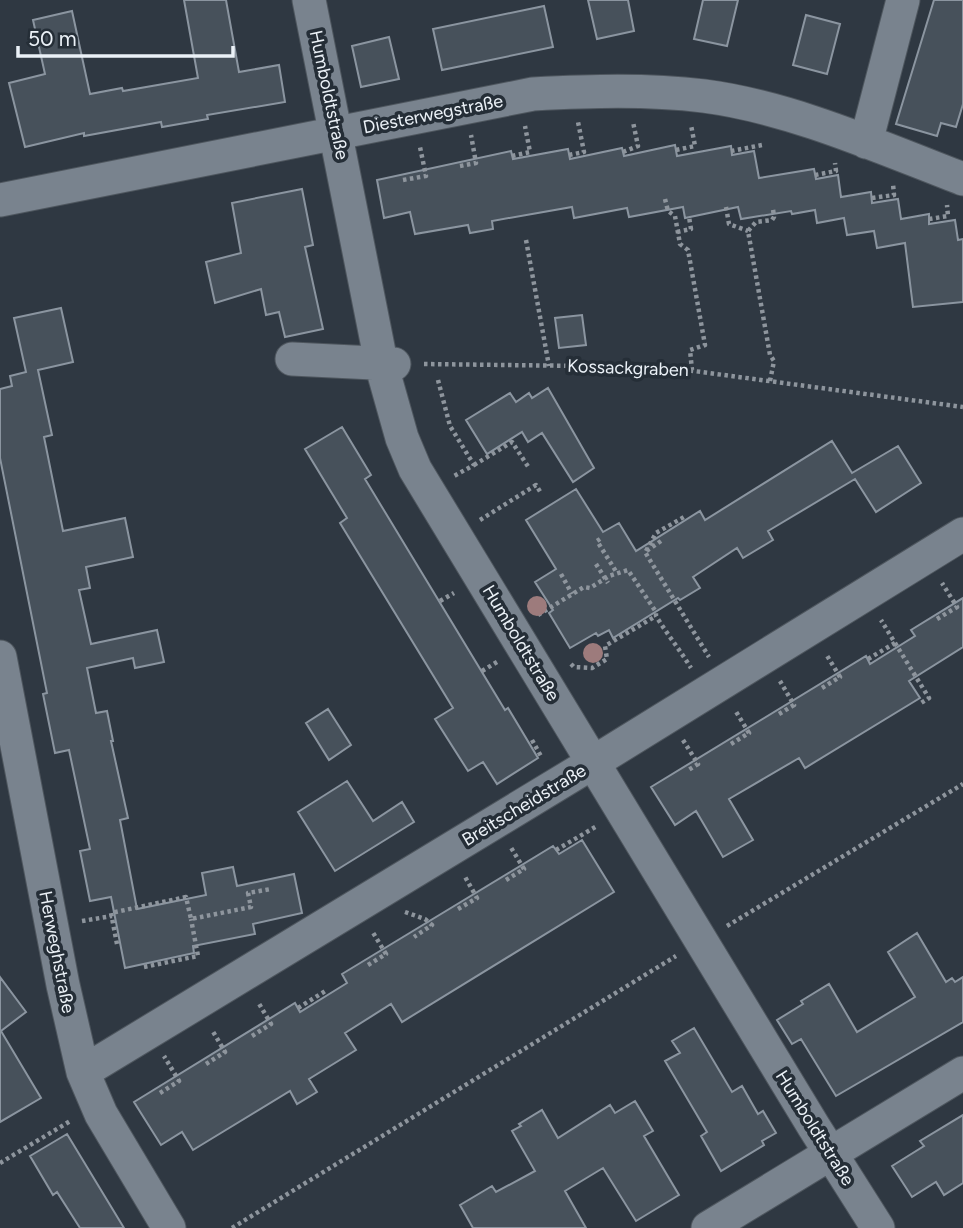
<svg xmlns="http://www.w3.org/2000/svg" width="963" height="1228" font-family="Figtree,sans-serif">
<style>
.building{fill:#47515b;stroke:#8b95a0;stroke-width:2}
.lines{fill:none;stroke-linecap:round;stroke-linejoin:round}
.minor-casing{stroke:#4e565e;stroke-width:35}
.path{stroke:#8e959d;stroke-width:4.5;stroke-dasharray:3.5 3.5;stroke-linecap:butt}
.minor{stroke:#79838e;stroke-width:33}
.tree{fill:#9d7b7c}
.labels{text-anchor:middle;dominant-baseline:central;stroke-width:7;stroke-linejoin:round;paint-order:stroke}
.street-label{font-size:18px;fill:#ebf1f7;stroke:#252e37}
</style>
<rect width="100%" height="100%" fill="#2f3842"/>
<path class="building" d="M184,0H226L239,72L279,65L285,102L207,115L208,119L162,127L161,122L84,136V133L25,147L9,83L45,74L33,20L72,11L90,94L122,88L123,91L198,78Z
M588,0H628L634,31L597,39Z
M703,0H738L727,46L694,39Z
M934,0H963V104L956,127L941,123L937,136L896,124Z
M544,6L553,47L442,70L433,29Z
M806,15L840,24L827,74L793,65Z
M389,37L399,79L361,87L352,46Z
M675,145L677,156L731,146L732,155L754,151L759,178L814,169L816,179L838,175L841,197L871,192L872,203L898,199L901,219L929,214V224L955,220L958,240L963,239V302L913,307L905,243L877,248L874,231L847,235L844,218L817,223L815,210L792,214L791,211L741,219L738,207L685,218L683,207L629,217L627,208L574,218L572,207L492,221L493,229L470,233L468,225L415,234L410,212L384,218L377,180L511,151L513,159L568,149L570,159L622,148L624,156Z
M302,189L313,245L305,247L323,329L285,337L279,312L266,315L261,289L215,303L206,262L241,253L232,203Z
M61,308L73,362L38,370L52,435L44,437L63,531L125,518L133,557L86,567L90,588L79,590L91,644L157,630L164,662L135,668L133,658L87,668L96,713L107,711L113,741H111L128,818L120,820L137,909L206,895L202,873L233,867L237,886L294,874L302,913L253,924L255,934L193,946L194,953L125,968L111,897L90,901L80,851L90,849L69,750L55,753L43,694L47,693L0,458V389L12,386L10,376L26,372L14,318Z
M582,315L586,345L559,348L555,318Z
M548,388L594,468L573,482L542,433L528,442L522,432L487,454L466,420L510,393L516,402L529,393L532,398Z
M342,427L371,475L365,479L505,710L508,708L538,758L497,784L483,762L468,771L435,719L453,708L340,523L347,518L305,449Z
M832,441L852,473L898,446L921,483L876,512L855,479L768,531L773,540L743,558L737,548L693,577L700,588L680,600L678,598L613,638L609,630L598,636L596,633L570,648L549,613L553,610L535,582L556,569L526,520L576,489L603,532L619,523L636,551L700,511L705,520Z
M963,598V647L909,681L920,698L805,768L799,758L729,799L753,840L723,857L696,811L675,825L651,787L866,656L870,664L915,636L911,630Z
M328,709L351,745L329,760L306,723Z
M347,781L373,821L402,802L414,822L335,871L298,812Z
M582,840L614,892L402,1022L391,1004L345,1033L356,1050L309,1079L317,1092L297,1104L290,1091L193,1150L182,1132L161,1145L134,1102L295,1003L300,1012L347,983L342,974L553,846L559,854Z
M917,933L946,982L952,978L955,982L963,977V1022L836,1096L801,1039L792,1044L777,1020L803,1004L801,1001L829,984L857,1032L915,997L888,952Z
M0,977L26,1012L1,1031L41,1098L0,1122Z
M694,1028L732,1092L742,1086L758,1114L763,1111L776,1133L762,1141L764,1145L721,1171L701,1136L707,1132L665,1061L680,1053L672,1041Z
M635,1101L653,1131L644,1136L679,1195L636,1221L603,1168L565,1191L586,1228H473L460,1205L492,1186L496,1192L535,1171L512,1131L521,1126L519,1124L542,1110L558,1138L610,1105L615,1113Z
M963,1115V1183L944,1195L936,1182L912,1197L892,1166L924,1146L920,1141Z
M67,1134L124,1228H80L57,1192L53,1195L30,1156Z"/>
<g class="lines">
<g class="minor-casing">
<path id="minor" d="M309,0L382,367L402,438L415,469L814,1127L878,1228
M866,142L903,0
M0,200L533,94C590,91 646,89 704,96C790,107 882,148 963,179
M292,359L394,364
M0,657L63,985L83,1072L101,1114L169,1228
M83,1072L594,762L963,534
M708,1228L963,1073"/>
</g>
<path class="path" d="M676,150L695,146L691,125
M731,151L762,145
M623,152L638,146L633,122
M569,155L584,152L578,122
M512,156L530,152L525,126
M460,166L476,163L471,135
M815,175L836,171L835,163
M403,180L426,176L420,147
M872,198L894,195L893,184
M665,199L668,211L675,216L680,244L688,250L705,345L690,350L692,370
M726,207L729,224L748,231
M929,219L948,216L947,205
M677,232L691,229L689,217
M526,240L549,366
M424,364L664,367L963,407
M438,380L450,426L474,465L454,476
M770,381L774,361L770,355L748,231L756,222L772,220L774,217L773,209
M474,465L512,442L529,468
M480,520L536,485L541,493
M600,539L597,541L617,573
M661,541L645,552L709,657
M646,551L656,533L684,517
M596,564L608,583
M561,574L572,594
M440,601L454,593
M538,615L584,587L590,588L609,576L628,570L656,612V616C667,634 680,650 691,668
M937,619L957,607L942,583
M895,643L929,698L921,703
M868,659L895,643L881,620
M571,664L574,667L592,668L607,659L605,646L656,616
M482,671L497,662
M822,688L840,677L826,654
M779,714L794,705L780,681
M532,740L542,758
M683,740L698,764L687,771
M731,744L749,733L735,710
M556,850L597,826
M506,880L524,869L510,846
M458,909L477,898L464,875
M405,912L425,919L432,925L414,937
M82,921L112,916
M727,926L963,784
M117,944L111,913L186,897L191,919L251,907L248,893L271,889
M368,965L386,954L372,931
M144,967L198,956L191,919
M298,1008L327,990
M252,1036L271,1024L258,1002
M206,1064L225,1052L212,1030
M160,1093L179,1081L164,1056
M0,1163L72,1120
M232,1228L676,956"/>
<use href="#minor" class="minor"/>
</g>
<g class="tree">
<circle cx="537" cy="606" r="10"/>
<circle cx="593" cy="653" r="10"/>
</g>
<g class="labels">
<g class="street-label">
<text transform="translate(329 95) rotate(78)">Humboldtstraße</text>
<text transform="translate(433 114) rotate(-11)">Diesterwegstraße</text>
<text transform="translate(628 368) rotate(2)">Kossackgraben</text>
<text transform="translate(521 643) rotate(59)">Humboldtstraße</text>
<text transform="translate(524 805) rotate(-31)">Breitscheidstraße</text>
<text transform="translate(57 952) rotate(79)">Herweghstraße</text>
<text transform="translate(815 1128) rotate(58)">Humboldtstraße</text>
</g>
</g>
<path d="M18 46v10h215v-10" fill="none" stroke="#ebf1f7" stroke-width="3.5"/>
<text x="28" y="46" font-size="21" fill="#ebf1f7" stroke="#252e37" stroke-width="5" paint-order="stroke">50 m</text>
</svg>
